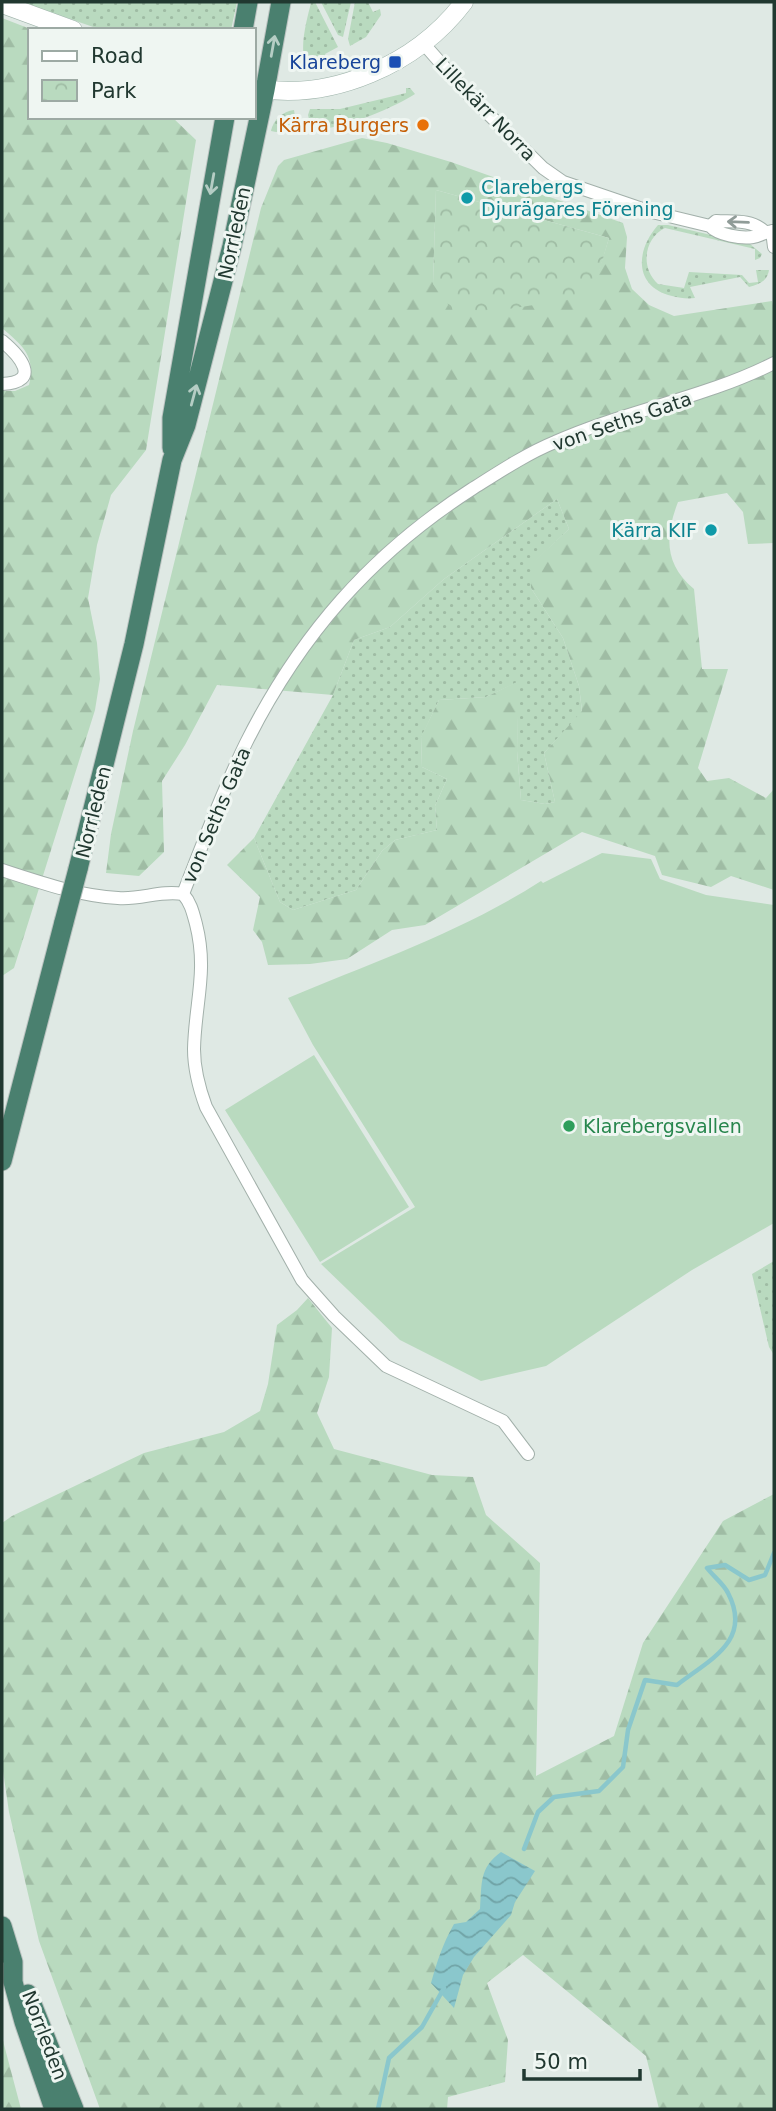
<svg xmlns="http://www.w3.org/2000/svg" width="776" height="2111" font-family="'DejaVu Sans',sans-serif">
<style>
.grass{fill:url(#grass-dots)}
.forest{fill:url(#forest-firs);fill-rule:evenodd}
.park{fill:url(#park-crowns)}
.pitch{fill:#b9dabf}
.water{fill:url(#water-waves)}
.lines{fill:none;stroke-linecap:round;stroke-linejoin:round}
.stream{stroke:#8ac7cc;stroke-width:4.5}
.minor-casing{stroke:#a2b0aa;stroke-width:14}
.secondary-casing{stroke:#9fb4ab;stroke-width:19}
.trunk-casing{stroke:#bcc3c1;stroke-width:21}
.minor{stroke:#fff;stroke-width:12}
.secondary{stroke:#fff;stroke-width:18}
.trunk{stroke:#4a806f;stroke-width:19}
.trunk-bridge-casing{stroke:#bcc3c1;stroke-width:21;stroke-linecap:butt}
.trunk-bridge{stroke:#4a806f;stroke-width:19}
.oneway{stroke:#b5cdc4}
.oneway2{stroke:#909c98}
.transit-dot{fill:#1a4fb4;stroke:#eff6f2;stroke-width:2.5}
.food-dot{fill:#e8710a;stroke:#eff6f2;stroke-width:2.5}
.culture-dot{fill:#0f9aa8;stroke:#eff6f2;stroke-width:2.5}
.leisure-dot{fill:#2e9e5b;stroke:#eff6f2;stroke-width:2.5}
.labels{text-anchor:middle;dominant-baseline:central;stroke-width:6;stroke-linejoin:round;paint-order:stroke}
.transit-label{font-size:19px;fill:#164399;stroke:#eff6f2;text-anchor:end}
.street-label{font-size:19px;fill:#213830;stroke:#eff6f2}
.food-label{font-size:19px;fill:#c56008;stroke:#eff6f2;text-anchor:end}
.culture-label{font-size:19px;fill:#0d838f;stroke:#eff6f2;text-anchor:start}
.leisure-label{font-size:19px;fill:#27864d;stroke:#eff6f2;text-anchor:start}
</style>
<defs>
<pattern id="grass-dots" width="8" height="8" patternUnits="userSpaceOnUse" patternTransform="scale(1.75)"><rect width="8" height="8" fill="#b9dabf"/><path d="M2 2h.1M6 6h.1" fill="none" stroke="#9fbca4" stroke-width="1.8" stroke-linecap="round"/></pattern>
<pattern id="forest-firs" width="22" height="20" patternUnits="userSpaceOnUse" patternTransform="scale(1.75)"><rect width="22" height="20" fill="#b9dabf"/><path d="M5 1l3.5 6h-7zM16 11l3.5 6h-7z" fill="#9fbca4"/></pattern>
<pattern id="park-crowns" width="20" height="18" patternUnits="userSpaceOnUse" patternTransform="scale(1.75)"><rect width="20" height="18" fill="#b9dabf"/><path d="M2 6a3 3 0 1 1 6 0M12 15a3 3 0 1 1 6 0" fill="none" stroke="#9fbca4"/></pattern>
<pattern id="water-waves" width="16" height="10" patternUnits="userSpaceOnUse" patternTransform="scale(1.75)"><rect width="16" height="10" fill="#8ac7cc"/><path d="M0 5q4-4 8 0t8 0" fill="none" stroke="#70a3a6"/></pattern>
</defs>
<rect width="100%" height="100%" fill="#dfe9e4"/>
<path class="grass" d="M21,2H237L231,30H102Z
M315,2L338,47L325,54L328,61L310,69C296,57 307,19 311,3Z
M321,2H351L343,37L338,35Z
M355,2H368L373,12L380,9L381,15L366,37L350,46L348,39Z
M406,88H410L415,94C395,107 332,135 311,127L308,115L310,109H340L406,93Z
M294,110C298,133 291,135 271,131C273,120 283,111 294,110Z
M658,225H668L750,244L762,254L760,258L755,260V249L665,228C644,238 640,268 658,284L684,288L689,272L742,275L749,283L758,282L756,270H769C767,282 759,284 749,287L740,277L690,287L695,298C687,299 680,298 672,296C634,287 635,251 658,225Z
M557,499L569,529L531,565V588L563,638L579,686L582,712L544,753L555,802L545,804L521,800L517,751L518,682L486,697L439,700L421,738L422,767L447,779L435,806L437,830L395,840L382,851L356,890L293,910L280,902L254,838L333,695L354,640L390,627L444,579Z
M774,1261V1355L769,1347L752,1274Z"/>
<path class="forest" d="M2,18L33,30H30V117H172L196,140L146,450L111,495L97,545L88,598L97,643L100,679L95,710L14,968L2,976V391H15L29,385C36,356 23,346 2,328Z
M362,138L387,143L451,162L623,223L627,237L625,268L632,289L649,305L674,316L772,301L774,310V543L748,544L743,512L727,493L678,502C665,536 664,564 694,589L702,669H728L698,768L707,781L729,778L766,798L774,789V890L731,876L711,887L662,875L655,856L582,832L425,925L392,930L347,959L310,964L268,965L262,942L253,930L260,897L227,865L254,838L280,902L293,910L356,890L382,851L395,840L437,830L435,806L447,779L422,767L421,737L439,700L486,697L519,681L517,751L521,800L545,804L555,802L544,753L582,711L579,686L563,638L531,588V564L569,529L557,499L444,579L390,627L354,640L333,695L217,685L185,745L162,781L164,852L139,876L106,873L111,834L133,731L261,208L278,166L284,160ZM436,190L609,238L591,296L433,284Z
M308,1298L332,1328L329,1377L317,1413L334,1449L432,1475L473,1477L486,1515L540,1563L536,1776L614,1736L643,1643L723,1521L774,1494V2109H659L646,2056L523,1955L487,1983L508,2040L505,2082L448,2097L447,2109H100L39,1941L9,1812L2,1764V1523L12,1516L144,1453L224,1432L260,1411L268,1384L277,1325L297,1310Z
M2,2037L21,2109H2Z"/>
<path class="park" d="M436,190L609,238L592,296L457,317L433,284Z"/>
<path class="pitch" d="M602,853L651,859L660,879L706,895L774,905V1223L692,1270L546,1366L481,1381L400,1340L321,1264L415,1207L313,1045L288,998C373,962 462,932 541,881L543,883Z
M314,1055L409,1207L320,1262L225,1110Z"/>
<path class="water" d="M501,1852L535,1871L515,1902L511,1915L474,1957L463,1975L454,2008L431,1983C437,1962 443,1943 454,1924L466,1922L480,1909C482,1883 479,1868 501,1852Z"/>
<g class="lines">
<path class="stream" d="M524,1849L538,1812L554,1797L599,1791L623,1767L628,1730L645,1680L677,1685C709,1660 753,1641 728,1593C724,1584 713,1576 707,1568L725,1565L749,1580L765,1575L774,1553
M378,2109L389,2058L422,2027L444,1988"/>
<g class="minor-casing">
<path id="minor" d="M423,43L467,93L543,168L563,182L648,211L710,226C718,235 742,239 753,237C761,236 765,231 774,231
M710,226L716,221C734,222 750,219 764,231
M772,231L774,247
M2,341C19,355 43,382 2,384
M2,870C39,882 79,896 118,898C141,900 160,890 183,894
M183,894C203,843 222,792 246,743C300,635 371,554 472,489C499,472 526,454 555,442C627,410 705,398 774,363
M183,894C191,903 193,913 196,924C208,971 195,1003 194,1049C194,1069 199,1088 206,1107L302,1280L334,1316L386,1366L503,1421L528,1454"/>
</g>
<g class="secondary-casing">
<path id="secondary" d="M2,4L73,30
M254,88C332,102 417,64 464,2"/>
</g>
<g class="trunk-casing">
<path id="trunk" d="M243,30L248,2
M172,448V418L225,117
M78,869L134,644L172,460L186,425L232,246L265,90L281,2
M2,1161L64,922
M2,1926L13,1962V1982L24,2022L54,2109
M28,1994L74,2109"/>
</g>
<use href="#minor" class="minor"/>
<use href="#secondary" class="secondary"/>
<use href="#trunk" class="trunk"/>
<g class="trunk-bridge-casing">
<path id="trunk-bridge" d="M64,922L78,869"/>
</g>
<use href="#trunk-bridge" class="trunk-bridge"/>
</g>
<defs><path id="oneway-shaft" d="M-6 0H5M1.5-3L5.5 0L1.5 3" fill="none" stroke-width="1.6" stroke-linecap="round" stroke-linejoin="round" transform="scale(1.75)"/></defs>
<g class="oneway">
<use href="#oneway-shaft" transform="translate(273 46) rotate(-80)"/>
<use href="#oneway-shaft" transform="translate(212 184) rotate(100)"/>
<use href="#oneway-shaft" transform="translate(194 395) rotate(-75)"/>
</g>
<use class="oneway2" href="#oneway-shaft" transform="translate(738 222) rotate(-178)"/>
<rect class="transit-dot" x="388" y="55" width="14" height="14" rx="3.5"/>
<circle class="food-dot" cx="423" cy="125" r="7"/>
<g class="culture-dot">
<circle cx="467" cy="198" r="7"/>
<circle cx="711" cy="530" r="7"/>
</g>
<circle class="leisure-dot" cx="569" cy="1126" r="7"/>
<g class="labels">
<g class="transit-label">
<text x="381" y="62">Klareberg</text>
</g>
<g class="street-label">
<text transform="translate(486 109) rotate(46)">Lillekärr Norra</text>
<text transform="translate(234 233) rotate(-78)">Norrleden</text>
<text transform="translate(622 421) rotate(-19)">von Seths Gata</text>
<text transform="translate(93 812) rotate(-76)">Norrleden</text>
<text transform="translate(216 815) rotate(-67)">von Seths Gata</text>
<text transform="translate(45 2035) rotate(69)">Norrleden</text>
</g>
<g class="food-label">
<text x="409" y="125">Kärra Burgers</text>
</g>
<g class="culture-label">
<text x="481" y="187">Clarebergs<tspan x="481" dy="22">Djurägares Förening</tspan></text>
<text x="697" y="530" text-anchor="end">Kärra KIF</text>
</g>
<g class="leisure-label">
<text x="583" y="1126">Klarebergsvallen</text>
</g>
</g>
<rect width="776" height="2111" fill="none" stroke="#213830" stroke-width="7"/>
<rect x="28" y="28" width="228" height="91" fill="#eff6f2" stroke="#9daaa4" stroke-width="2"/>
<rect x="42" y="51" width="35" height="10" fill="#ffffff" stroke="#9daaa4" stroke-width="2"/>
<text x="91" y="63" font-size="21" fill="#213830">Road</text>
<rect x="42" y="80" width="35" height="21" fill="url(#park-crowns)" stroke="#9daaa4" stroke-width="2"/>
<text x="91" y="98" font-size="21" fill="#213830">Park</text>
<path d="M524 2069v10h116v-10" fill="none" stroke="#213830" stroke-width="3.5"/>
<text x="534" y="2069" font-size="21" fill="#213830" stroke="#eff6f2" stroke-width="5" paint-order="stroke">50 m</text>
</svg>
